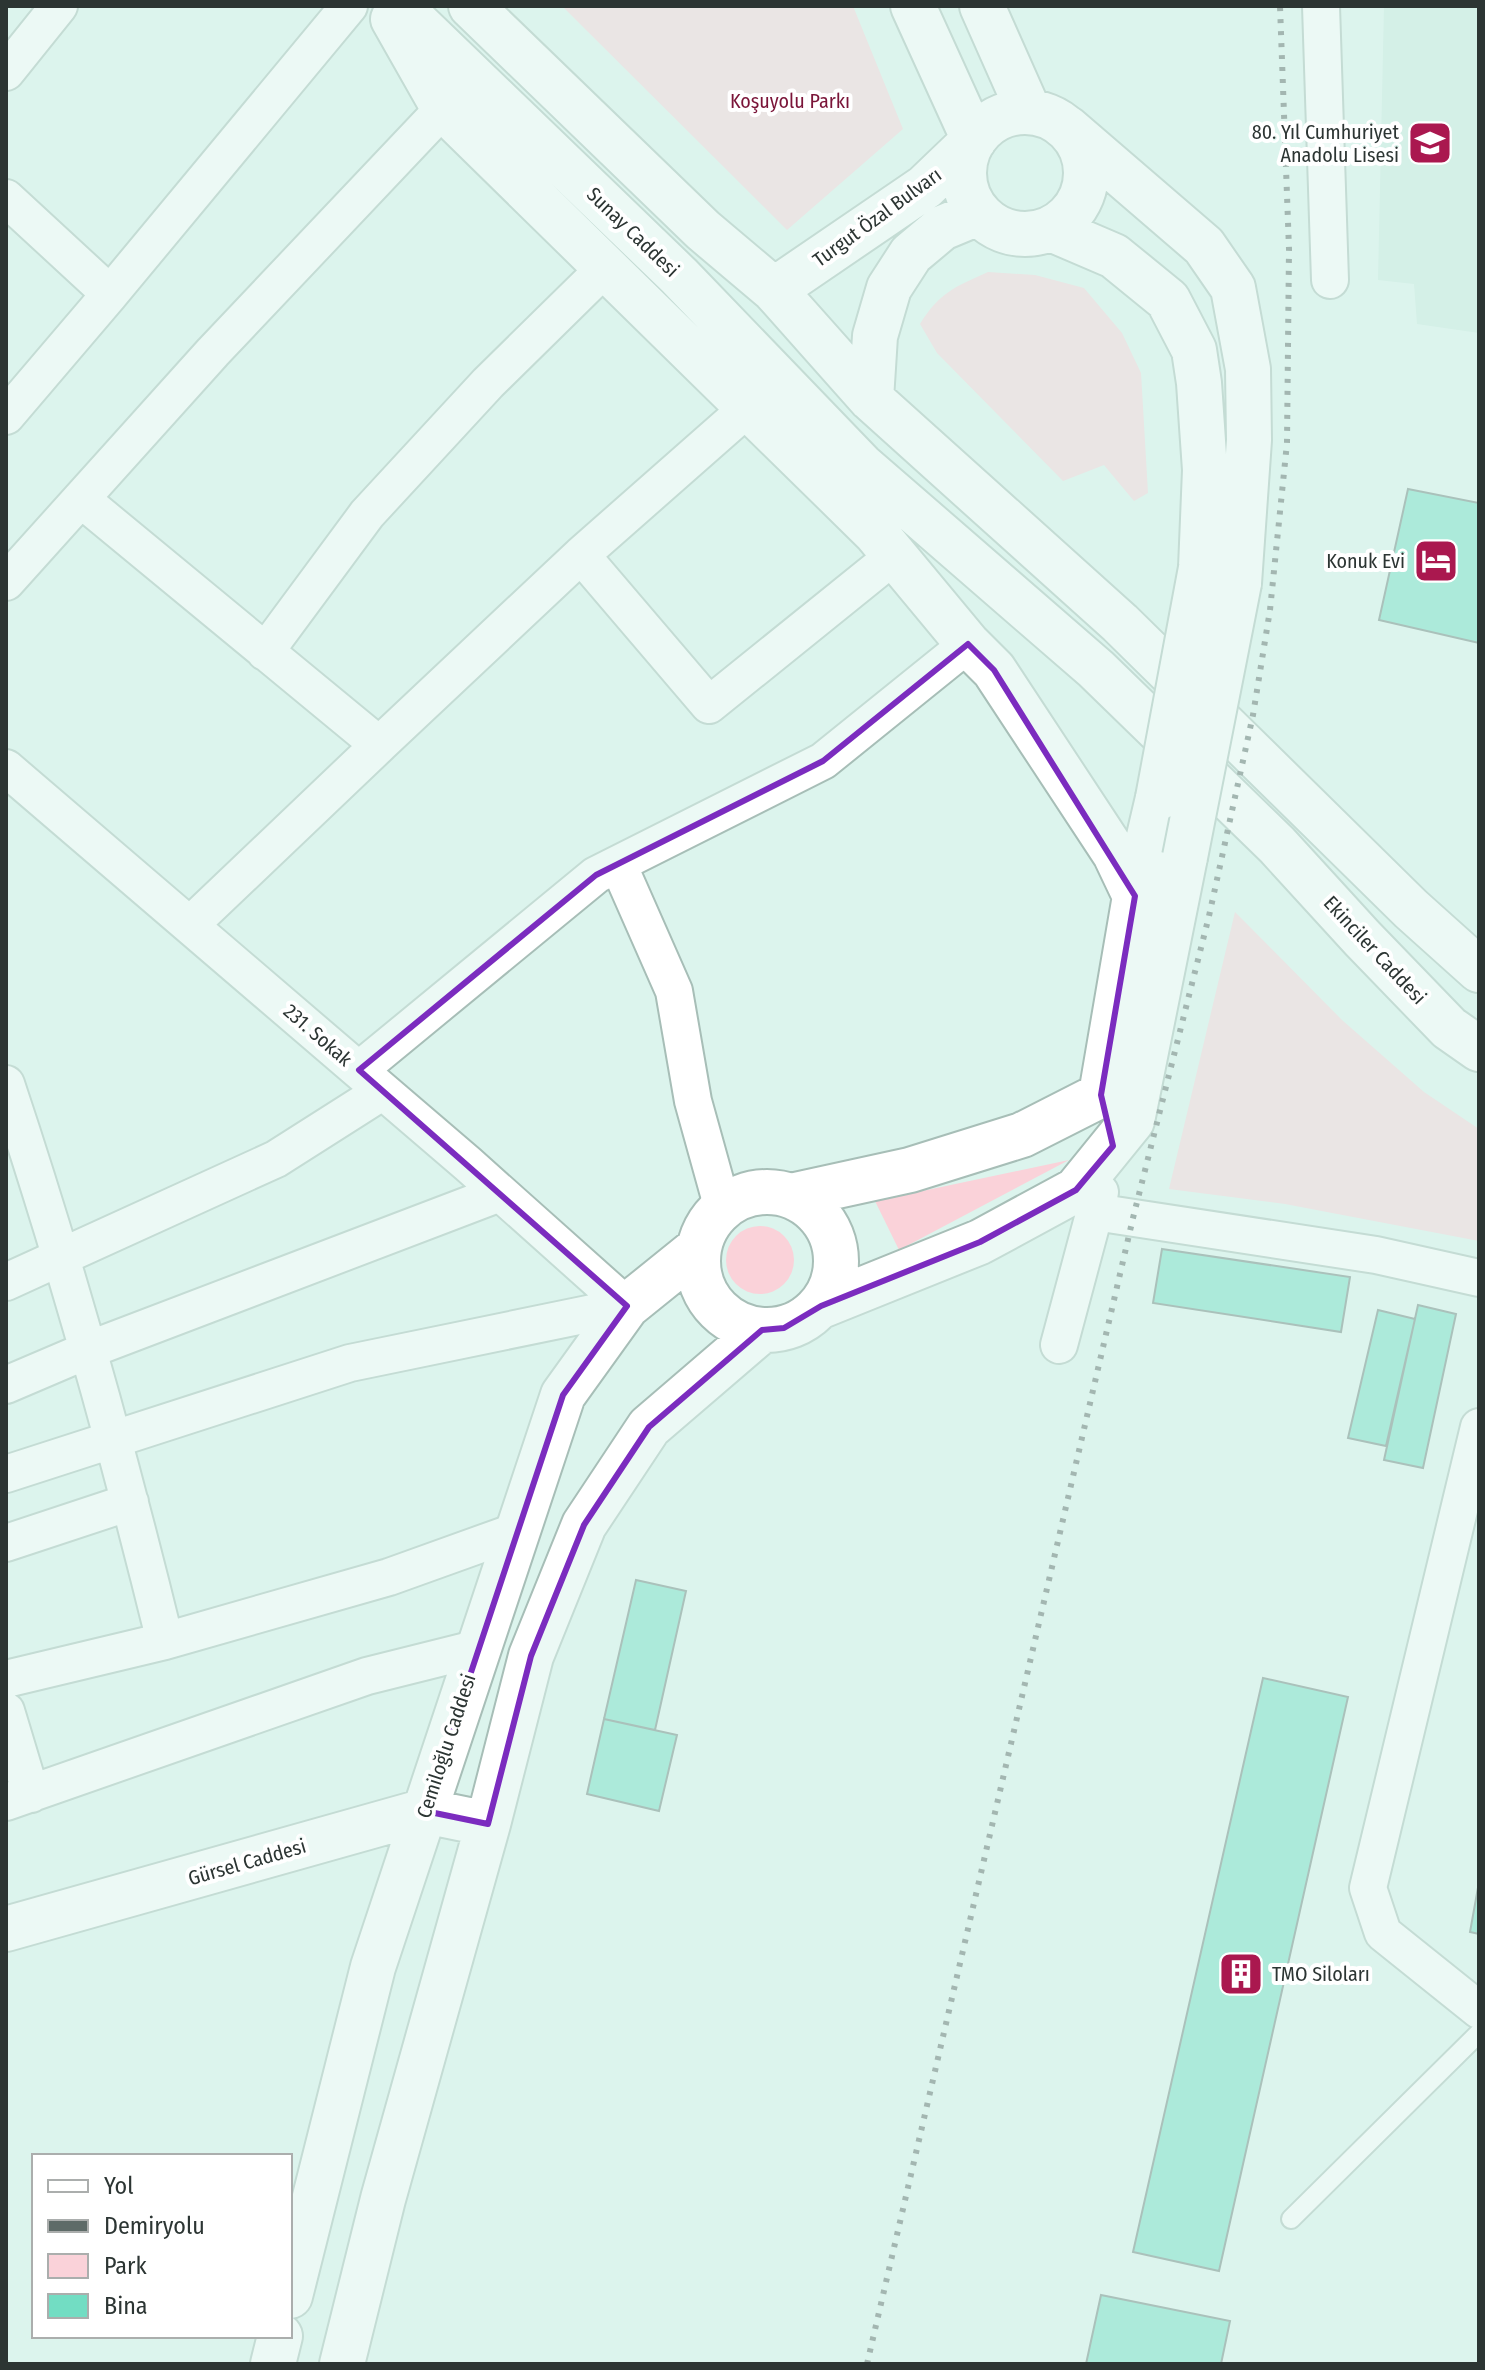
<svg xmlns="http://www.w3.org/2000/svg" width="1485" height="2370" font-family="'Fira Sans Condensed',sans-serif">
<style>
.built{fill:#caeae0}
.green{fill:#fad2d9}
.building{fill:#72ddc3;stroke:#6e847e;stroke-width:2}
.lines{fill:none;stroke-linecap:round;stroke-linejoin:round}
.lane-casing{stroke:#a7beb7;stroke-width:22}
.street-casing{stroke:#a7beb7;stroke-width:40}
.secondary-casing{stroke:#a7beb7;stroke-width:48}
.lane{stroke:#fff;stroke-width:18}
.street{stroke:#fff;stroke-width:36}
.secondary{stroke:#fff;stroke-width:44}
.rail{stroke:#5e6b68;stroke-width:6;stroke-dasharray:4 8;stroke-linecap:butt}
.secondary-bridge-casing{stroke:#a7beb7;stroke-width:48;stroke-linecap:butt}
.secondary-bridge{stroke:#fff;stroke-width:44}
.marked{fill:none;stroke:#7b2cbf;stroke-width:6;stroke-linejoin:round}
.labels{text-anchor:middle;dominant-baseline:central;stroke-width:8;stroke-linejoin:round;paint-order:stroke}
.park-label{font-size:20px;fill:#7a1438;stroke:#fff}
.poi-label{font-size:20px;fill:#2c3533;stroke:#fff;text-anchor:end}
.street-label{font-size:20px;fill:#2c3533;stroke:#fff}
</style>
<rect width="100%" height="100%" fill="#dcf4ed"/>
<path class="built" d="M1384,6H1479V333L1417,324L1414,284L1378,280Z"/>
<path class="green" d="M562,6H853L903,129L787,230Z
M988,272L1035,275L1084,288L1122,333L1141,373L1148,493L1134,501L1104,465L1063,481L937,353L920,324C940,292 955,287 988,272Z
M1235,912L1342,1020L1424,1092L1479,1129V1241L1285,1204L1169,1189Z
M1069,1160L899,1250L875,1201Z
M726 1260a34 34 0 1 1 68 0a34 34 0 1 1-68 0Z"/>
<path class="building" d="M1408,489L1479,503V643L1379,620Z
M1162,1249L1350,1277L1341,1332L1153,1303Z
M1418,1305L1456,1314L1423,1468L1384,1460Z
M1378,1310L1415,1319L1386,1446L1348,1438Z
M636,1580L686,1591L655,1730L604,1719Z
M1263,1678L1348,1697L1219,2271L1133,2252Z
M604,1719L677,1735L659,1811L587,1794Z
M1479,1882V1934L1470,1932Z
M1101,2295L1230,2321L1221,2364H1086Z"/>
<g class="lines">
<g class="lane-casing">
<path id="lane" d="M1291,2219L1479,2033"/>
</g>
<g class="street-casing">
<path id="street" d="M1321,6L1330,280
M6,72L59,6
M6,198L110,294L349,6
M6,416L110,294
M81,499L379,745L190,925
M581,555L709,705L895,555
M6,582L213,352L461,90
M265,652L367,514L488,383L606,267
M379,745L581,555L749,407
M6,768L468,1164L627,1306
M618,864L674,991L693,1101L723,1209
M359,1070L596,875L823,761L968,644
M6,1084C67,1267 119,1454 165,1641L389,1577L517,1531
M1095,1212L1376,1255L1479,1278
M6,1282L276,1159L383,1091
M1059,1345L1100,1192
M6,1385L88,1350L500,1193
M1479,1427L1368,1888L1383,1933L1479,2010
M6,1474L350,1363L627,1306
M6,1543L130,1502
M6,1679L165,1641
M6,1711L31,1794
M6,1802L367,1676L479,1648"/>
</g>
<g class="secondary-casing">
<path id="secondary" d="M399,6L679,276L861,465L1096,669L1277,845L1362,938L1449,1028L1479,1049
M471,6L703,230L774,290L871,399L1120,623L1411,909L1479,970
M982,6L1029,112
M393,19L444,109L875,532L968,644L994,670L1115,854L1135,896
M964 173a61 61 0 1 1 122 0a61 61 0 1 1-122 0Z
M1067,128L1204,246L1233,288L1248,369L1249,440L1239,583
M1051,229L1114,256L1168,300L1194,350L1199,383L1205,470L1201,568
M774,290L925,187L974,140L913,6
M871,399L875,336L889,288L911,254L942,228L978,213
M698 1261a69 69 0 1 1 138 0a69 69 0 1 1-138 0Z
M791,1196L910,1170L1022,1135L1101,1095L1135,896L1158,798
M821,1306L980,1242L1076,1190L1132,1121L1185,857
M6,1929L425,1811L488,1824
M290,2296L373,1967L563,1395L627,1306L699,1248
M273,2364L280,2336
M342,2364L383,2199L488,1824L531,1656L584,1525L649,1427L762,1330"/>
</g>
<use href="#lane" class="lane"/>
<use href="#street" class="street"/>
<use href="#secondary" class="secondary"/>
<path class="rail" d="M867,2364L1133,1218L1209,916L1253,715L1270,610L1287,443L1289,249L1280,6"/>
<g class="secondary-bridge-casing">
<path id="secondary-bridge" d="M1158,798L1201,568
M1185,857L1239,583"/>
</g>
<use href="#secondary-bridge" class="secondary-bridge"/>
</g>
<path d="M0 0H1485V2370H0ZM968,644L994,670L1135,896L1101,1095L1113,1146L1076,1190L980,1242L821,1306L784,1328L762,1330L649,1427L584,1525L531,1656L488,1824L425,1811L563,1395L627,1306L359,1070L596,875L823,761Z" fill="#dcf4ed" fill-opacity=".55" fill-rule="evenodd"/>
<path class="marked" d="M968,644L994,670L1135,896L1101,1095L1113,1146L1076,1190L980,1242L821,1306L784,1328L762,1330L649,1427L584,1525L531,1656L488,1824L425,1811L563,1395L627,1306L359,1070L596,875L823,761Z"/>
<defs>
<g id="school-square" transform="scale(2.3)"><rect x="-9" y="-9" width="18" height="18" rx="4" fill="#aa184f" stroke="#fff"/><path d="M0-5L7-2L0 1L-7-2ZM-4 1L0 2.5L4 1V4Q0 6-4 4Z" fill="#fff"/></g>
<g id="hotel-square" transform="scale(2.3)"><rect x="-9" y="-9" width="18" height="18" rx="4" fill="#aa184f" stroke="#fff"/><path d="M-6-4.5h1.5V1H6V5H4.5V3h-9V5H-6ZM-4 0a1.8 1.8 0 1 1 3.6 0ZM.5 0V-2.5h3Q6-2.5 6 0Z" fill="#fff"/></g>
<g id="building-square" transform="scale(2.3)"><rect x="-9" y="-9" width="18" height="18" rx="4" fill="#aa184f" stroke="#fff"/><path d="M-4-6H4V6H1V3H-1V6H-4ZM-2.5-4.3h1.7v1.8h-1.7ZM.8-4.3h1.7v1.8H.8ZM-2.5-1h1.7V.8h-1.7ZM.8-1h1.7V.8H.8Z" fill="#fff"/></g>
</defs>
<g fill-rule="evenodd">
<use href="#school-square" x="1430" y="143"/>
<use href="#hotel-square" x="1436" y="561"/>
<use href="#building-square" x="1241" y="1974"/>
</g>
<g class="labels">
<g class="park-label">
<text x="790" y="101">Koşuyolu Parkı</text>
</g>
<g class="poi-label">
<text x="1399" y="132">80. Yıl Cumhuriyet<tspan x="1399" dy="23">Anadolu Lisesi</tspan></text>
<text x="1405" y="561">Konuk Evi</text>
<text x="1272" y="1974" text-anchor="start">TMO Siloları</text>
</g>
<g class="street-label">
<text transform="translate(877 217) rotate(-36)">Turgut Özal Bulvarı</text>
<text transform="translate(633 232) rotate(44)">Sunay Caddesi</text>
<text transform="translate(1375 950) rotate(47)">Ekinciler Caddesi</text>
<text transform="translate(318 1035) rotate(41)">231. Sokak</text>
<text transform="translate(446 1746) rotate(-72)">Cemiloğlu Caddesi</text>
<text transform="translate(247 1862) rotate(-16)">Gürsel Caddesi</text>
</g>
</g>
<rect width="1485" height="2370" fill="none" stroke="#2c3533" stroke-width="16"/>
<rect x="32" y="2154" width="260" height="184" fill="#ffffff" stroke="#abaead" stroke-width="2"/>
<rect x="48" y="2180" width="40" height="12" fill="#ffffff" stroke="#abaead" stroke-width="2"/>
<text x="104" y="2194" font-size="24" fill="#2c3533">Yol</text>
<rect x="48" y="2220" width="40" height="12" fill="#5e6b68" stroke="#abaead" stroke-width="2"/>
<text x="104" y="2234" font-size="24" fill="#2c3533">Demiryolu</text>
<rect x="48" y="2254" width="40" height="24" fill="#fad2d9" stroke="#abaead" stroke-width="2"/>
<text x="104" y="2274" font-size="24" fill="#2c3533">Park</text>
<rect x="48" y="2294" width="40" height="24" fill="#72ddc3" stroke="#abaead" stroke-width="2"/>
<text x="104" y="2314" font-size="24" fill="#2c3533">Bina</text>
</svg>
